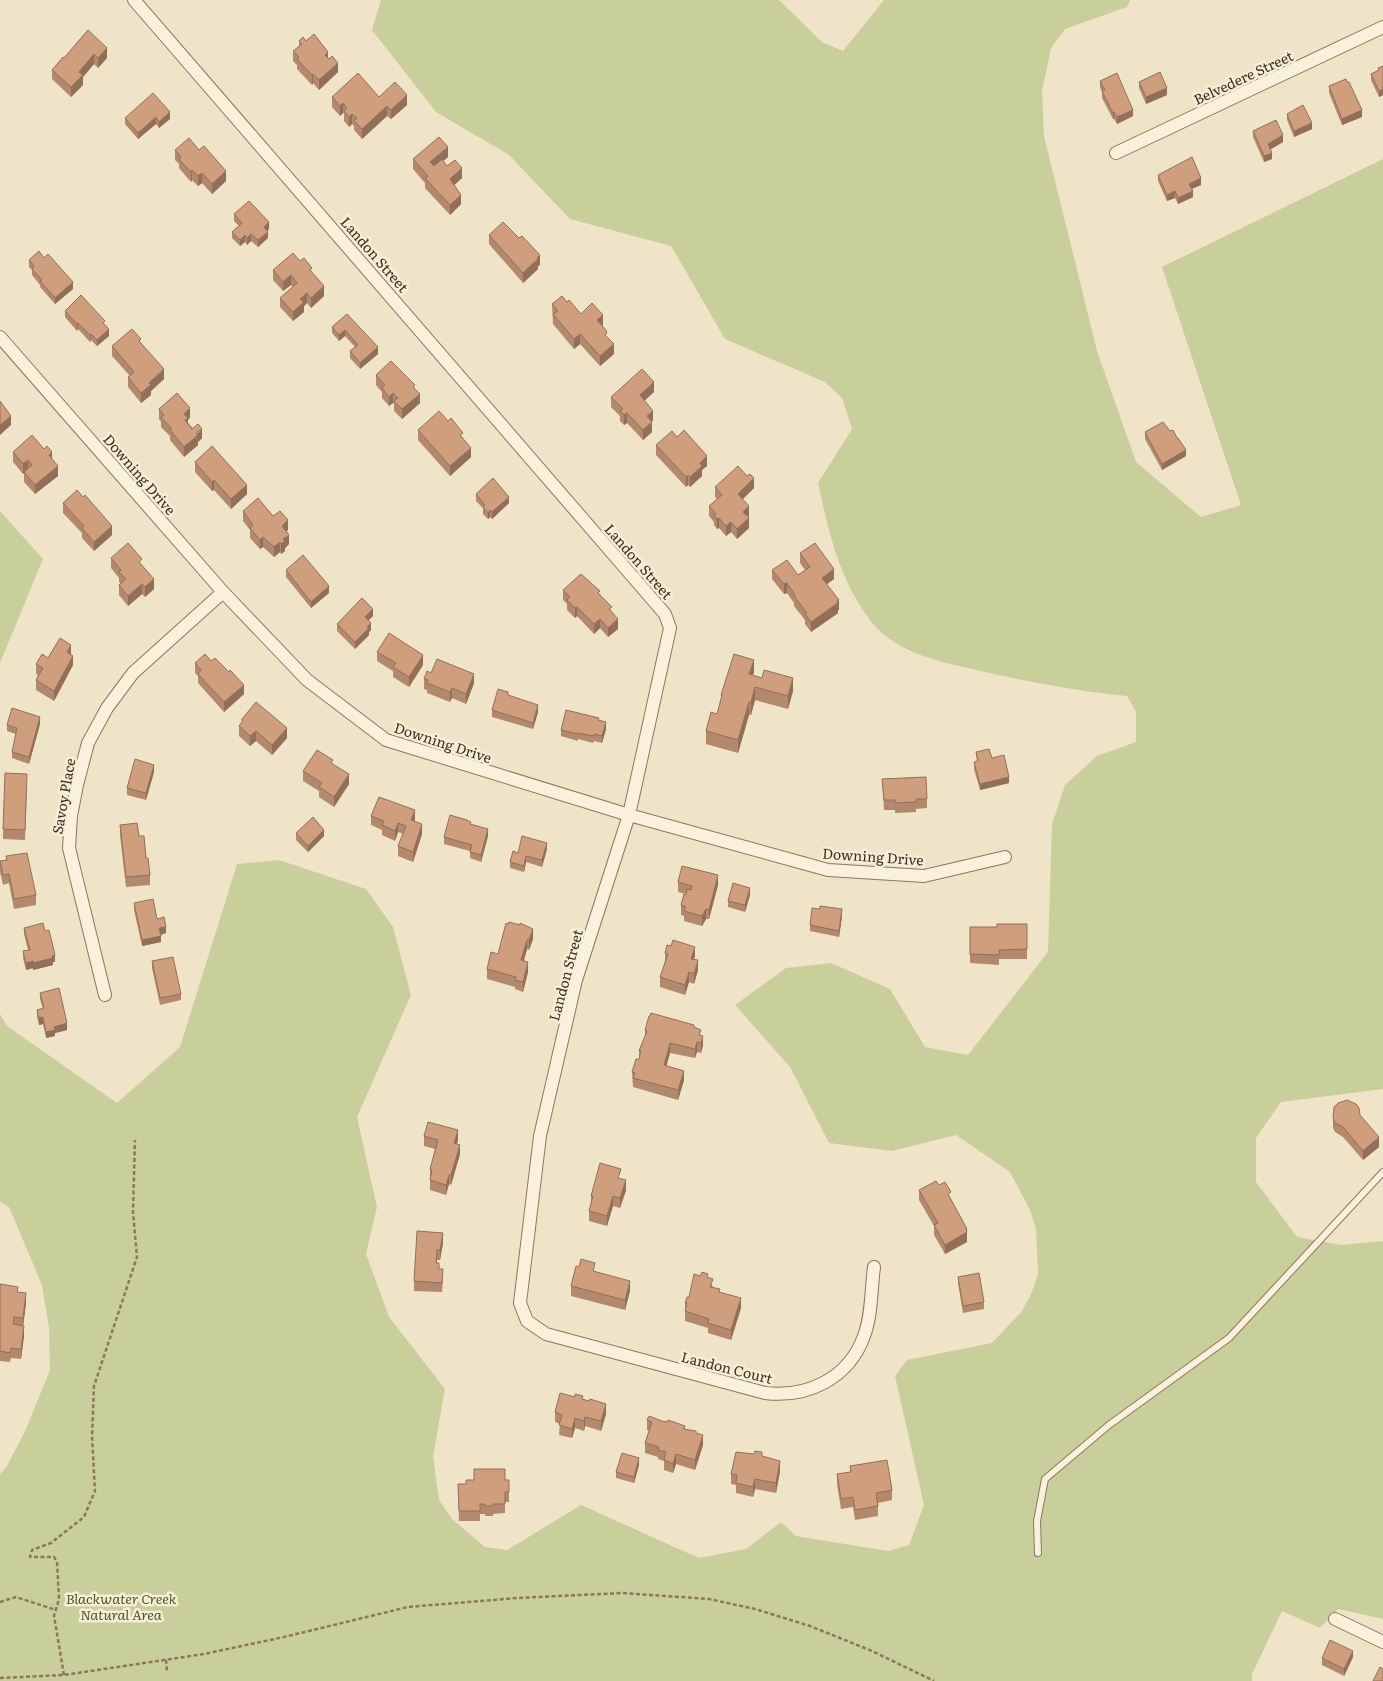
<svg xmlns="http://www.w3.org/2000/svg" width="1383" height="1681" font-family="Literata,serif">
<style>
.green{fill:#c9cf9b}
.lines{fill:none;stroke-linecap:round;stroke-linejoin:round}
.service-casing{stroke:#8d765c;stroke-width:8}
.minor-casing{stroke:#8d765c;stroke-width:14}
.path{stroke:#8d765c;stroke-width:2.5;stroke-dasharray:4 2.5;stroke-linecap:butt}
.service{stroke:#faf1dc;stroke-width:6}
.minor{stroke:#faf1dc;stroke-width:12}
.wall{fill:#b2896c}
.shaded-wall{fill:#916f58}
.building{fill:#cf9f7d;stroke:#916f58}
.labels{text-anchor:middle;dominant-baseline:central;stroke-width:5;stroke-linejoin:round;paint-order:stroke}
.street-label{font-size:14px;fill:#3d2e20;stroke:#f7eed8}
.park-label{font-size:14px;font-style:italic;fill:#4d5a26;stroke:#f7eed8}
</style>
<rect width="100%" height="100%" fill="#f0e4c8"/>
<path class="green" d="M381,0H779L822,42L843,51L884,0H1130L1127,7L1065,29L1051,48L1042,91L1044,136L1097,351L1136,462L1201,517L1241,505L1162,267L1383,159V1089L1281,1102L1256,1138V1182L1297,1237L1341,1245L1383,1241V1619L1338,1609L1320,1628L1282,1611L1252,1674V1681H0V1474L6,1468L26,1429L50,1370L49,1328L42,1285L9,1207L0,1202V1014L7,1026L117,1103L180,1047L237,864L279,860L366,889L393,927L411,995L357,1117L377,1207L366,1254L389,1317L445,1389L433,1456L439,1500L452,1519L485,1547L507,1550L581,1505L699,1558L746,1549L781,1522L796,1536L888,1551L909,1545L924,1505L895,1376L907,1360L992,1343L1022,1311L1032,1292L1038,1273L1036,1229L1030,1210L1010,1172L956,1135L892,1151L829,1143L790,1067L735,1005L786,968L831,963L890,989L925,1047L968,1055L1048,952L1052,824L1065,785L1097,756L1136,742V712L1127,696C1078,691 1034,683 985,672C946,663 896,655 870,620C839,579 829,533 818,483L852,429L842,398L825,382L725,339L671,246L570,219L509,155L436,112L372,30Z
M0,511L43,559L0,663Z"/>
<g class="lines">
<g class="service-casing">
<path id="service" d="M1038,1553L1037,1521L1045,1479L1109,1425L1229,1338L1383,1172"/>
</g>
<g class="minor-casing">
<path id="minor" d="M134,0L665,614L670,628L629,815L576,980L540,1136L520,1303L527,1321L546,1334L765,1393C808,1398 849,1378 864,1336C872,1315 871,1289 874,1267
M1116,153L1383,27
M0,337L223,592L307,680L386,740L629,815L828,870L924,876L1005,857
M105,995L69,848L71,816L77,785L88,743L107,708L133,673L223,592
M1335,1619L1383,1642"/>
</g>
<path class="path" d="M0,1602L16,1597L56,1610
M166,1660L167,1671
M64,1675L54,1616L59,1599L57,1562L54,1557H30L32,1550L51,1543L84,1517L95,1491L92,1436L94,1386L137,1257L133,1212L135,1140
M0,1678L64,1675L204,1654L284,1637L408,1607L517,1598L622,1593L709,1599L755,1609L810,1626L872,1651L934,1681"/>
<use href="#service" class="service"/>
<use href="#minor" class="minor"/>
</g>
<path class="wall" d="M88,30L107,58L98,68L94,64L83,77V85L71,97L52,79V70L64,58Z
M299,41H306L328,58L338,72L319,90L313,83L312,85L297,69V65L293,61V51L299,47Z
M1383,67V95L1379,97L1371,80V74L1378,71V68Z
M1100,81L1133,116L1117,124L1114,119H1113L1102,98V92L1100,88Z
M1139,82L1167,95L1146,104L1139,88Z
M1329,86L1362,117L1342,125L1329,93Z
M332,97H379L407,105L391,119L387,116L362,139L354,130V126L352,124L349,127L344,121V114L343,113L340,116L332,107Z
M170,112V119L159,128L156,124L138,139L125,124V118Z
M1287,114L1312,129L1294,137L1287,120Z
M1253,131L1283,142L1270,149L1272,159L1264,162L1253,137Z
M175,150L226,181L212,194L202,183L198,186L192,180L191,182L179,168V164L175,160Z
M448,157L443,161L447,166L462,178L454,185L461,204L450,215L425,188V183L413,169V159Z
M1158,175L1201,185L1192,189L1193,197L1178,204L1175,198L1167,201L1158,181Z
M234,214L269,229L267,231L268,238L258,247L251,241L247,245L245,242L240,246L232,238V232L239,226L234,221Z
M489,235L540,265L538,266V269L523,283L489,244Z
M29,260L73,289L55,304L40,287V285L32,275V270L29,267Z
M273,270L312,274L324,296L311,308L307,303L304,306V312L293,321L280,307V298L293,287L291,285L283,291L273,280Z
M567,302L581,314L603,325L602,326L614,354L600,366L580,344L574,349L553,324L552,304Z
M65,311L109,336L97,346L91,340L90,342L78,329L77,331L65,317Z
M347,314L378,354L360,369L350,358V351L355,347L345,336L339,341L332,333V327Z
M141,343L164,379L151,391V395L141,403L128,387V377L130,376L112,356V346Z
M376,375L415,388L420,403L402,419L394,411V404L393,403L389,406L382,398V392L376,385Z
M654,392L644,400L653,420L652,422V432L643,440L627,423L624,425L620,421V416L611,407V397Z
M159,409L190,417L188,420V423L202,438L198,442V445L184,457L170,440V436L161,427V422L159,419Z
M448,421L463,438L471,457L450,476L418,440V430Z
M1170,431L1177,438L1186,456L1162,470L1145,439V432Z
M677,437L707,466L702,470V476L690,487L688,485L686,487L656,455V445Z
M13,452L52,459L58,476L35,494L24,482V473L23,474L13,462Z
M195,462L247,494L231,509L214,490L212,491L195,472Z
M715,487L754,488L742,499L749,516L748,517L749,528L737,539L731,532L726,536L719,528L717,529L714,525V522L709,516V506L717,499L715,497Z
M476,494L509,503L492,519L490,517L488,519L483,514V508L476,501Z
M63,503L112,535L94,551L82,538V533L63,513Z
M243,511L273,516L288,530L286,531L289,544L285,548V551L281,554L280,552L274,557L263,547L260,549L250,538V530L243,521Z
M800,553L834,579L827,584L839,610H838V613L811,632L805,624V620L794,606V603L787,593L784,594L772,579V570L798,575L805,570L800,563Z
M111,558L142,565L154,589L145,597L142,594L128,606L119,595V585L121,584L119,582V578L111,568Z
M286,570L329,593L311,608L286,577Z
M563,590L600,594L612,612L618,629L608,637L600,628L594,634L577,616L575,618L567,610V604L563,600Z
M373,616L368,620L371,630L369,632V635L355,649L337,631V624Z
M377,652L423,665L409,687L393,677V671L377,661Z
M71,654L73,665L54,701L36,690V680L38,675L36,674V664L48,658Z
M195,663L244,694L224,712L198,683V676L195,673Z
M754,672L753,675L793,691L788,709L755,700L751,715H749L738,753L706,744V731L717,714L721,700V695Z
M431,673L474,683L466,704L452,698L450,702L427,693V690L424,689V679Z
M508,696L538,712L533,729L492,717V710Z
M242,719L287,738L272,755L256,741L250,746L239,736V726L242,723Z
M599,721L606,729L602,743L594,741L593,743L578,739V741L561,736V730Z
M40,724L29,764L12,758V752L16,734L7,731V725Z
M976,752L992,758L1009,783L980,790L974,769V762H977Z
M303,771L349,784L334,807L319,797V791L303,781Z
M154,772L146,800L127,795V788Z
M882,779L927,799V808L916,809V812L895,813V810H884Z
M27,784L25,840L3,839V829Z
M371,816L415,820V821L422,834L413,862L398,856V846L403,834L398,832L395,841L382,835V830L371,825Z
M471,824L488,836L481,862L470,858V851L444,844V837Z
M120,825L139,836L146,858L150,875V885L126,887L120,835Z
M296,833L324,836L308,852L296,840Z
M547,849L542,867L526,862L524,872L510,868V862L518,853Z
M6,856L36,895V905L14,909L9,883L3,885L0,872V861L6,860Z
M678,882L718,885L709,919H706L702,926L684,921V916L681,915V905L686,894L678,892Z
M750,895L745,912L728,907V901Z
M134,903L157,919L166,933L161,935V942L142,946L134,910Z
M842,916L839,937L810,931V925Z
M1027,924V959H999V965L970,963V927H997Z
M24,928L55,962H53V965L33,970V968L26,970L23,958V951L28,950L24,934Z
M533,929V939L529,950L527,949L524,961L528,972L523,992L515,989V987L487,979V969L498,954Z
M665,953L695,956L694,959L698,970L694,984L689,982L685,995L660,987V977L665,962Z
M152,961L181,994V1000L160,1005L152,968Z
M40,993L67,1030L55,1033V1036L46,1038L43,1024L39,1025L37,1017V1010L43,1009L40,999Z
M694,1028L701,1035L703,1045L701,1053L697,1052L695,1058L670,1053L666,1066L684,1080L678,1100L633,1087L632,1072L639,1059V1051L645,1036V1030Z
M1360,1115L1379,1147L1363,1160L1343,1137L1335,1132L1333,1128V1118Z
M424,1136L458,1140L457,1144L460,1154L451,1185L449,1184L446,1195L430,1190V1169L435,1149L424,1146Z
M621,1179L626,1190L620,1208L613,1206L607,1226L589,1221V1211L591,1204V1196Z
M939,1185L951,1199L967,1229V1242L945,1254L934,1235V1226L919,1200V1190Z
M443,1243L440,1260H437V1263L443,1279L442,1292L414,1291V1281Z
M595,1271L630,1291L625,1310L571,1296V1286Z
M958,1277L984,1302V1309L963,1313L958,1283Z
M708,1278L713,1287L741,1308L731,1340L708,1333V1328L685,1321V1303L689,1297Z
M0,1284L18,1292L26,1303L23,1326L24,1336L21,1359L11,1358L10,1362L0,1361Z
M583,1400L606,1414L601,1431L585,1426L584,1431L575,1428L572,1438L559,1435L560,1424L555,1422V1412Z
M647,1420L662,1421L696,1433L703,1445L695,1470L676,1464L673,1473L664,1470V1461L658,1459V1457L645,1453V1443L649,1431L647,1430Z
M762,1456L780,1471L776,1493L755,1489L753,1497L736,1493V1485L731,1484V1474Z
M639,1465L634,1483L616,1478V1472Z
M850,1466L892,1490V1500L878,1503V1516L855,1520L853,1507L841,1509L837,1484V1474L850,1472Z
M509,1480V1502H505V1513L493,1514V1516H485V1514H480V1521H459L458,1484H466Z
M1353,1657L1344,1676L1322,1665V1658Z"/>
<path class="shaded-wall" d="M107,48V58L98,68V58Z
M328,52V61L325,55Z
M94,54V64L83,77V85L71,97V87L79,72Z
M338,63V72L319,90V80Z
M313,74V83L312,85V75Z
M1167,88V95L1146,104V97Z
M1383,89V95L1379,97V91Z
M407,95V105L391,119V110Z
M343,103V113L340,116V106Z
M387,106V116L362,139V129Z
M1133,110V116L1117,124V117Z
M1362,110V117L1342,125V119Z
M170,112V119L159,128V122Z
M1114,112V119H1113V113Z
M352,114V124L349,127V117Z
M156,117V124L138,139V133Z
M1312,123V129L1294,137V131Z
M1283,135V142L1268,151V144Z
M448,147V157L430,172V162Z
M1272,153V159L1264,162V156Z
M462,168V178L450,189V179Z
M192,170V180L191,182V172Z
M226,171V181L212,194V184Z
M202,173V183L198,186V176Z
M1201,178V185L1189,190V184Z
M1175,191V198L1167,201V195Z
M1193,191V197L1178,204V198Z
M461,195V204L450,215V205Z
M269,222V229L264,234V227Z
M268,232V238L258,247V240Z
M251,234V241L247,245V238Z
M245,235V242L240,246V240Z
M540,255V265L538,266V269L523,283V273Z
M291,275V285L283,291V282Z
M73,282V289L55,304V298Z
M324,286V296L311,308V298Z
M307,293V303L304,306V312L293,321V312L300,299Z
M603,315V325L597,330V320Z
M78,323V329L77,331V324Z
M109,329V336L97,346V340Z
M345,330V336L339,341V335Z
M91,334V340L90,342V335Z
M580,334V344L574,349V339Z
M614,344V354L600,366V356Z
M378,347V354L360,369V363Z
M164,369V379L151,391V395L141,403V393L149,383Z
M654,382V392L640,405V395Z
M393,393V403L389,406V397Z
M420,394V403L402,419V409Z
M190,408V417L188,420V428L184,414Z
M653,411V420L647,426V416Z
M627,413V423L624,425V415Z
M11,416V425L0,435V425Z
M652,422V432L643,440V430Z
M202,429V438L198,442V445L184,457V447Z
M471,448V457L450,476V466Z
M1186,450V456L1162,470V464Z
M52,452V461L49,455Z
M707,456V466L702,470V476L690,487V477L700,463Z
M28,460V469L23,474V464Z
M58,466V476L35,494V485Z
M688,475V485L686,487V477Z
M754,478V488L738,504V494Z
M214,480V490L212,491V482Z
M247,485V494L231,509V499Z
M509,497V503L492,519V512Z
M749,506V516L743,521V512Z
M490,510V517L488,519V513Z
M719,518V528L717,529V519Z
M749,518V528L737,539V529Z
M288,520V530L282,535V526Z
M731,522V532L726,536V526Z
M112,526V535L94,551V542Z
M289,535V544L285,548V551L281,554V544L283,539Z
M263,537V547L260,549V540Z
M280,542V552L274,557V547Z
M834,569V579L822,588V578Z
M154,579V589L145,597V587Z
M787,583V593L784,594V584Z
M142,584V594L128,606V596Z
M329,586V593L311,608V602Z
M839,600V610H838V613L811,632V622Z
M577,607V616L575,618V608Z
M373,609V616L365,624V617Z
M600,619V628L594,634V624Z
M618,619V629L608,637V628Z
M371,623V630L369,632V635L355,649V642Z
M71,645V655L67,652Z
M423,655V665L409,687V677Z
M73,656V665L54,701V691Z
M754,660V672L749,687V674Z
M474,674V683L466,704V694Z
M793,678V691L788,709V696Z
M244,685V694L224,712V702Z
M755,687V700L751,715V702Z
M452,688V698L450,702V692Z
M749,702V715L738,753V740Z
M538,705V712L533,729V723Z
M40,717V724L29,764V757Z
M606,722V729L602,743V736Z
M287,728V738L272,755V745Z
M256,731V741L250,746V736Z
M154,765V772L146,800V793Z
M349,774V784L334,807V797Z
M1009,777V783L980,790V784Z
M415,810V820L411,830V820Z
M398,823V832L395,841V831Z
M422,824V834L413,862V852Z
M488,829V836L481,862V855Z
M324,830V836L308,852V846Z
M547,843V849L542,867V860Z
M526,856V862L524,872V866Z
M718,875V885L709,919V910Z
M750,888V895L745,912V905Z
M706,909V919L702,926V916Z
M842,909V916L839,937V931Z
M166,927V933L159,935V928Z
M533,929V939L529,950V940Z
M161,936V942L142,946V940Z
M527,940V949L521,970V960Z
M695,947V956L691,968V959Z
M55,955V962H53V965L33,970V963Z
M698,960V970L694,984V974Z
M33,961V968L26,970V963Z
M528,962V972L523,992V982Z
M689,972V982L685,995V985Z
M43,1017V1024L39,1025V1018Z
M67,1023V1030L55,1033V1036L46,1038V1032L54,1027Z
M703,1036V1045L701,1053V1043Z
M697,1042V1052L695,1058V1049Z
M670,1043V1053L664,1075V1065Z
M684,1071V1080L678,1100V1090Z
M458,1130V1140L454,1153V1143Z
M1379,1137V1147L1363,1160V1151Z
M460,1145V1154L451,1185V1175Z
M449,1175V1184L446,1195V1185Z
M626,1180V1190L620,1208V1198Z
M613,1196V1206L607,1226V1216Z
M966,1229H967V1242L945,1254V1245Z
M443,1233V1243L440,1260V1250Z
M630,1281V1291L625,1310V1300Z
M26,1293V1303L23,1328V1318Z
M741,1298V1308L731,1340V1330Z
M24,1326V1336L21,1359V1349Z
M606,1404V1414L601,1431V1421Z
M585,1417V1426L584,1431V1421Z
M575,1418V1428L572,1438V1429Z
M703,1435V1445L695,1470V1460Z
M676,1454V1464L673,1473V1464Z
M639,1458V1465L634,1483V1477Z
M780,1461V1471L776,1493V1483Z
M755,1479V1489L753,1497V1487Z
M1353,1651V1657L1344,1676V1669Z"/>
<path class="building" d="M88,30L107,48L98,58L94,54L79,72L83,75L71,87L52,70L63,57L64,58Z
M314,34L328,52L325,55L329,59L332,56L338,63L319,80L313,74L312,75L297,59L299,57L293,51L302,44L299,41L303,37L306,41Z
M1383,66V89L1379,91L1371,74L1379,70L1378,68Z
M1160,72L1167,88L1146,97L1139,82Z
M358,73L379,97L395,82L407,95L391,110L387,106L362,129L354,121L357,118L352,114L349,117L344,111L347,108L343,103L340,106L332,97Z
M1117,73L1133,110L1117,117L1114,112L1113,113L1102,91L1105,90L1100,81Z
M1346,79L1347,82H1349L1362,110L1342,119L1329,86Z
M153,93L170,112L159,122L156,117L138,133L125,118Z
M1303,105L1312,123L1294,131L1287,114Z
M1276,120L1283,135L1268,144L1272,153L1264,156L1253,131Z
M439,137L448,147L430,162L434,166L442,159L447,166L455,160L462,168L450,179L461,195L450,205L425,178L428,176L413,159Z
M189,138L199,150L204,146L226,171L212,184L202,173L198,176L192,170L191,172L179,159L181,157L175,150Z
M1192,157L1201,178L1189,184L1193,191L1178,198L1175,191L1167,195L1158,175Z
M249,201L269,222L264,227L268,232L258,240L251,234L247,238L245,235L240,240L232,232L242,223L234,214Z
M503,222L519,238L522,236L540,255L537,258L538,259L523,273L489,235Z
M39,251L44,258L48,254L73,282L55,298L40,281L42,280L32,269L34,266L29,260Z
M293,253L300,261L304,258L312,268L310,270L324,286L311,298L307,293L300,299L304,302L293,312L280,298L297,283L291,275L283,282L273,270Z
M81,295L105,321L103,323L109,329L97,340L91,334L90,335L78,323L77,324L65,311Z
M562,296L567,302L569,300L581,314L592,303L603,315L597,320L606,330L607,333L605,335L614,344L600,356L580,334L574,339L553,314L558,311L552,304Z
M347,314L378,347L360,363L350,351L358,345L345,330L339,335L332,327Z
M132,329L141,339L139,341L164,369L149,383L151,385L141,393L128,377L134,372L112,346Z
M391,361L415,385L413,387L420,394L402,409L394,401L398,398L393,393L389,397L382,388L385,385L376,375Z
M642,369L654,382L640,395L653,411L647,416L652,422L643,430L627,413L624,415L620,411L623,409L611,397Z
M177,393L190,408L184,414L188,418L185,420L192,429L198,424L202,429L196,433L198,435L184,447L170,430L172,429L161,417L164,415L159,409Z
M0,401L11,416L0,425Z
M439,411L448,421L451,418L463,433L460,435L471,448L450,466L418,430Z
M1163,422L1170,431L1173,430L1177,438H1178L1186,450L1162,464L1145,432Z
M684,430L707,456L700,463L702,466L690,477L688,475L686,477L656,445L672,431L677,437Z
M32,435L44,449L47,446L52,452L49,455L58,466L35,485L24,472L32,465L28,460L23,464L13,452Z
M212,446L247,485L231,499L214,480L212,482L195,462Z
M738,466L747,476L750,474L754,478L738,494L749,506L743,512L749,518L737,529L731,522L726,526L719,518L717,519L714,515L716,514L709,506L722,495L715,487Z
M493,478L509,497L492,512L490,510L488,513L483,507L485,505L476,494Z
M77,490L83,497L85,495L112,526L94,542L82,528L84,526L63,503Z
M258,498L273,516L280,511L288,520L282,526L289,535L283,539L285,541L281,544L280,542L274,547L263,537L260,540L250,528L253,525L243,511Z
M128,543L142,559L139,562L154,579L145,587L142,584L128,596L119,585L126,579L119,572L121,570L111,558Z
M815,543L834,569L822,578L839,600L837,601L838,603L811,622L805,614L807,613L794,596L795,595L787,583L784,584L772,570L787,560L798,575L810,567L800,553Z
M303,555L329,586L311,602L286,570Z
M581,574L600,591L598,593L612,607L609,609L618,619L608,628L600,619L594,624L577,607L575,608L567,600L570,597L563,590Z
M362,598L373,609L365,617L371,623L367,627L369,628L355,642L337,624Z
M389,633L423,655L409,677L393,667L396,663L377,652Z
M60,638L71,645L67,652L73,656L54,691L36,680L43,668L36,664L42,654L48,658Z
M205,654L211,661L215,658L229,672L230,670L244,685L224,702L198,674L201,670L195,663Z
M734,654L754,660L749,674L762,678L764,670L793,678L788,696L755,687L751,702H749L738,740L706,731L711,712L717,714L722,695H721Z
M437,659L474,674L466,694L452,688L450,692L427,683L428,680L424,679L427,671L431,673Z
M498,689L508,692V695L538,705L533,723L492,710Z
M256,702L287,728L272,745L256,731L250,736L239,726L242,722V719Z
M12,708L40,717L29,757L12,752L17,728L7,725Z
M566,710L599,718L598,720L606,722L602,736L594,734L593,736L578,733V734L561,730Z
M989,749L992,758L1004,755L1009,777L980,784L974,762L978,761L976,752Z
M317,750L333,760L331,763L349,774L334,797L319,787L322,783L303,771Z
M135,759L154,765L146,793L127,788Z
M5,773L27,774L25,830L3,829Z
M926,777L927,799H916V802L895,803V800H884L882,779Z
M379,797L415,810L411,820L422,824L413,852L398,846L406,826L398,823L395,831L382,825L384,821L371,816Z
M450,815L467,820L471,822L470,824L488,829L481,855L470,852L472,845L444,837Z
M313,817L324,830L308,846L296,833Z
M137,823L139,836H144L146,858H148L150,875L126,877L120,825Z
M522,836L547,843L542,860L526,856L524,866L510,862L513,851L518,853Z
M27,853L36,895L14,899L9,874L3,875L0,861L7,860L6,856Z
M682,866L718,875L709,910L706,909L702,916L684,911L686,907L681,905L684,894L686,895L687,889L691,890L692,886L678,882Z
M733,883L750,888L745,905L728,901Z
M153,899L157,919L164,917L166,927L159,928L161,936L142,940L134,903Z
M820,906L842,909L839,931L810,925L812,908L820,909Z
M509,922L520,925V923L533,929L529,940H527L521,960L528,962L523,982L515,980L516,977L487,969L491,952L498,954L506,923L508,924Z
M43,923L45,931L49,930L55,955L52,956L53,958L33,963V961L26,963L23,951L30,950L24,928Z
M997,924H1027V949L999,950V955L970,954V927H997Z
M673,940L695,947L691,959L698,960L694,974L689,972L685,985L660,977L668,954L665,953L667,945L671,946Z
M173,957L181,994L160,998L152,961Z
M59,988L67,1023L54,1027L55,1030L46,1032L43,1017L39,1018L37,1010L44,1008L40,993Z
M651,1013L694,1025V1027L701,1030L699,1035L703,1036L701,1043L697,1042L695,1049L670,1043L664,1065L684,1071L678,1090L633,1078L635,1073L632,1072L636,1059H639L641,1051H639L647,1031L645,1030L649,1016H650Z
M1347,1100L1356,1104L1359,1108L1360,1115L1379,1137L1363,1151L1343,1127L1335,1123L1333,1118L1334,1107L1338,1103Z
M428,1122L458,1130L454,1143L460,1145L451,1175H449L446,1185L430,1180L432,1170L430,1169L438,1140L424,1136Z
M600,1163L621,1169L618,1178L626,1180L620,1198L613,1196L607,1216L589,1211L593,1196H591Z
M936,1181L939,1185L945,1182L951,1192L948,1194L967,1229H966L967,1232L945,1245L934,1225L938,1223L919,1190Z
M417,1231L443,1233L440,1250H437L436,1263H439V1269H443L442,1283L414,1281Z
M581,1259L595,1263L593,1271L630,1281L625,1300L571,1286L576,1266L579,1267Z
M702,1272L708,1274L707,1277L713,1279L710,1287L720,1289L719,1292L741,1298L731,1330L708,1323L709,1319L685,1311L687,1303H685L687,1297H689L694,1274L700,1276Z
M979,1273L984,1302L963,1306L958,1277Z
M0,1284L18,1287L17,1292L26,1293L23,1318L14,1317L13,1324L24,1326L21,1349L11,1348L10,1353L0,1351Z
M560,1393L575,1397V1394L583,1396L582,1399L589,1401L590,1399L606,1404L601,1421L585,1417L584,1421L575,1418L572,1429L559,1425L562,1415L555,1412Z
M649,1416L662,1421L667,1422L668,1420L685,1426L684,1429L696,1431V1433L703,1435L695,1460L676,1454L673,1464L664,1460L666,1452L658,1450L659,1447L645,1443L652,1422L647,1420Z
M755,1451L762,1452V1456L780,1461L776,1483L755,1479L753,1487L736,1483L737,1475L731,1474L736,1452L754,1454Z
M622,1453L639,1458L634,1477L616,1472Z
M887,1460L892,1490L876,1493L878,1506L855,1510L853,1497L841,1499L837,1474L851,1472L850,1466Z
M474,1469H505V1480H509V1492H505V1504H493V1506H485V1504H480V1511H459L458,1484H466V1480H474Z
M1330,1640L1353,1651L1344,1669L1322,1658Z
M1380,1667L1383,1669V1681H1373Z"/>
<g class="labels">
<g class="street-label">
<text transform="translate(1243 77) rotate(-25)">Belvedere Street</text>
<text transform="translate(375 254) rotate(49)">Landon Street</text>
<text transform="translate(140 474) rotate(49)">Downing Drive</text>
<text transform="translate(639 561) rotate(49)">Landon Street</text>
<text transform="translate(443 742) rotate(18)">Downing Drive</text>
<text transform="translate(63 796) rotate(-80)">Savoy Place</text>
<text transform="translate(873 856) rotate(4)">Downing Drive</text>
<text transform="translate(565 975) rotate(-75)">Landon Street</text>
<text transform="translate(727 1367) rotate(14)">Landon Court</text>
</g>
<g class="park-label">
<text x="121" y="1598">Blackwater Creek<tspan x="121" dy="16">Natural Area</tspan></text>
</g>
</g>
</svg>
